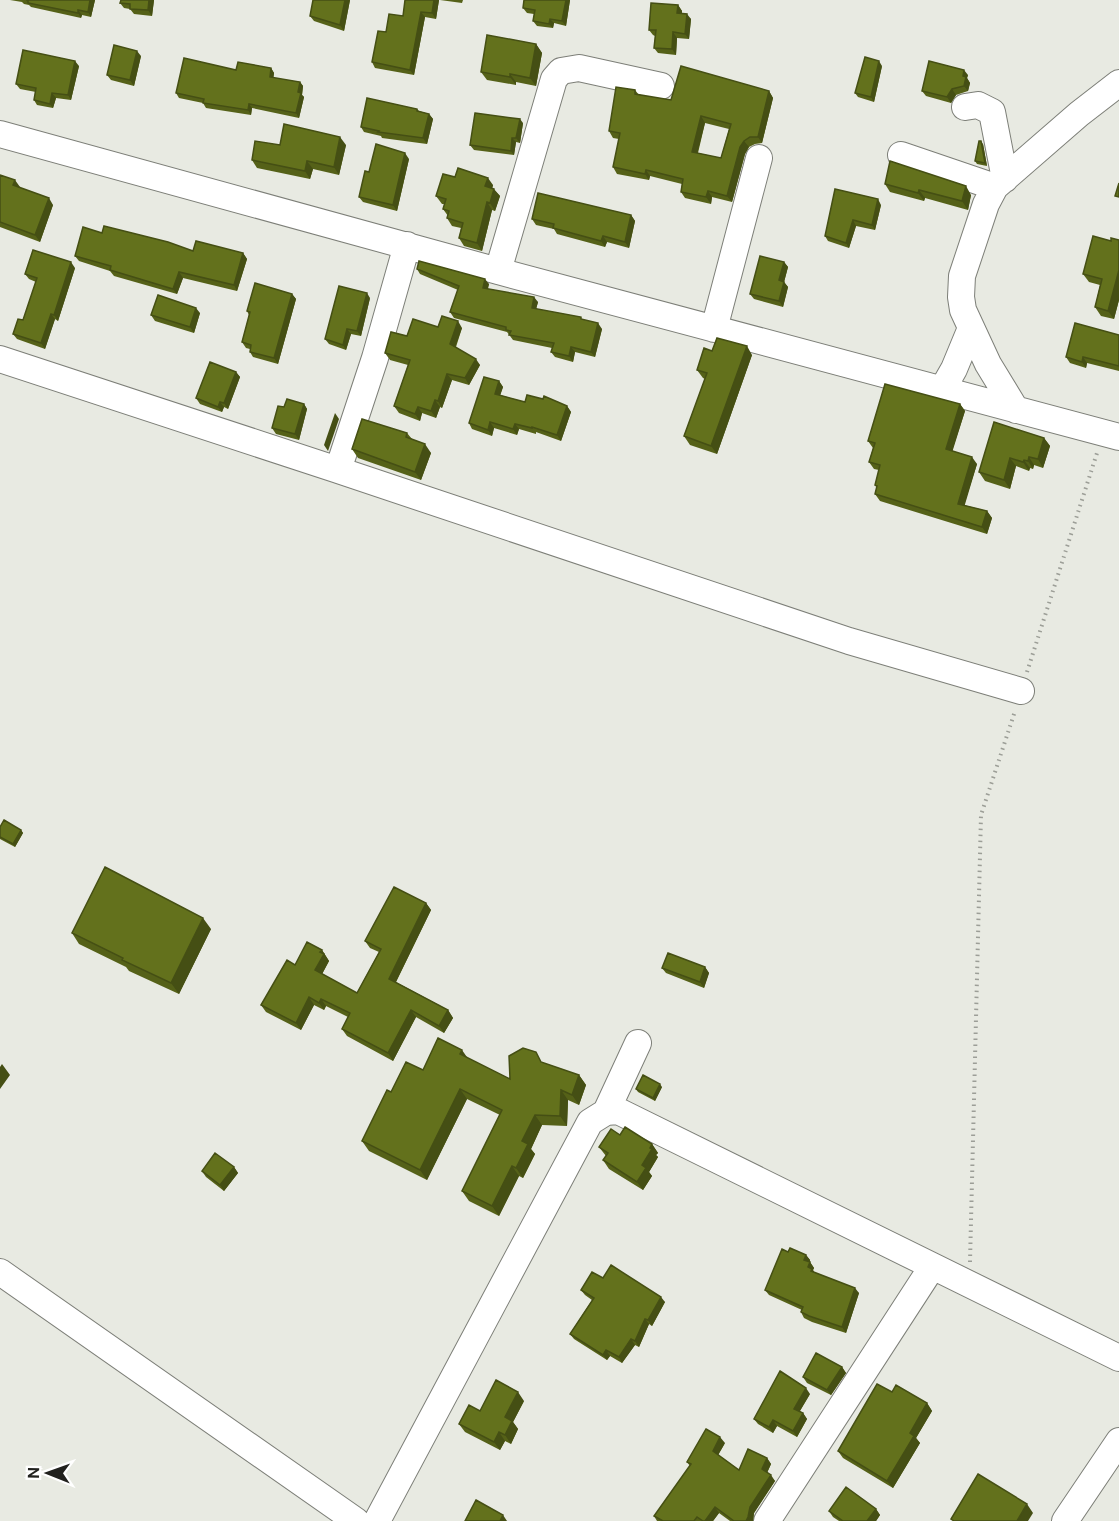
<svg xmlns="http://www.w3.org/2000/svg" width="1119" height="1521" font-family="'DM Sans',sans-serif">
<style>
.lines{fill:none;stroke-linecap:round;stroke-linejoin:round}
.minor-casing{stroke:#7d7f78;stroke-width:28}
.path{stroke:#9c9e97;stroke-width:4;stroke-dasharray:1.5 4.5;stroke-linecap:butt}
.minor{stroke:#fff;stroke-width:26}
.wall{fill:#556118;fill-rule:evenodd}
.shaded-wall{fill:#454f14}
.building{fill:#63711c;stroke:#454f14;stroke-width:1.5;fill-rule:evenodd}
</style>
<rect width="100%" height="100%" fill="#e8eae2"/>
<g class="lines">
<g class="minor-casing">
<path id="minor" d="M965,107L978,105L992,112L1005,179
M0,134L498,271L1119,437
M901,155L995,187
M498,271L554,79L561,71L579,68L661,86
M714,329L759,158
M0,359L338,470L375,358L407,245
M942,390L954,369L971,328
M1016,410L988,364L963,310L961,297L962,276L986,204L995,187L1079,114L1119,83
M338,470L849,641L1021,691
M606,1112L638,1043
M0,1272L356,1521
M377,1521L590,1122L606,1112L618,1111L1119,1358
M767,1521L932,1267
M1065,1521L1119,1441"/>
</g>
<path class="path" d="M1027,672L1097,453
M970,1262L981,815L1015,711"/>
<use href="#minor" class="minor"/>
</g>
<path class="wall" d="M10,0H95L91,17L82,15L81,18L31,7L29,5L24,4L22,2Z
M121,0H154L152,16L134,14L130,9L124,8L120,3Z
M350,0L344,31L314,21L310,16Z
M405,0H439L436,19L425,17L414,75L375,68L372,62L386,32L403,16Z
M440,0H463L462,3Z
M570,0L566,26L554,23L553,28L537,26L533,21L534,14L527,13L523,8Z
M678,5L682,11V13L691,19L689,39L677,38L676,55L658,53L654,48L655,36L653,35L649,30Z
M536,44L542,53L536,86L516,82V85L487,80L481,72Z
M141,56L134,86L111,80L107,75Z
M79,66L71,100L56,98L53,108L37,105L34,100L36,92L20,89L16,84Z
M882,66L874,102L858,97L855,93Z
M271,68L274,73L273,78L300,82L303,86L302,95L304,97L299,118L252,108L251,115L206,108L203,103L179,98L176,93L236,70Z
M968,75L967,78L970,83L968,91L956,95L951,103L926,96L922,91Z
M635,90L639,95L671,100L769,91L773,98L762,143L755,144L749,147L745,154L732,202L712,197L711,204L685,198L681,192L682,184L650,176L649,180L617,174L613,167L619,139L613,138L609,131ZM705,123L729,129L721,158L698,153Z
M417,109L419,111L429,114L433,119L427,144L382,138L381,136L364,132L361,127Z
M523,123L520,143L516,142L514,155L474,150L470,145Z
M983,144L987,166L977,164L975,161Z
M280,145H346L339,175L313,169L310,179L257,168L252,160Z
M409,159L397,211L363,202L359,197L369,172Z
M0,175L20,188L53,205L40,242L0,227Z
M455,177L493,185L492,188L500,196L495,211L492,210L482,251L464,246L459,238L461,228L452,226L447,218L448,216L443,209L445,204H442L436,196Z
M885,184L971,195L968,210L925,198L924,201L890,192Z
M881,205L875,230L856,226L849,248L828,241L825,236Z
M631,215L635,221L629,248L607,242L605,247L557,234L554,229L536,225L532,219Z
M102,233L193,251L243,253L247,259L237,291L183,278L177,294L114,276L110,271L79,261L75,256Z
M1119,240V300L1114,319L1101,316L1095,307L1100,285L1089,282L1083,274L1111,241Z
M784,262L788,267L784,282L788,287L783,307L754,299L750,294Z
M75,268L58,321L55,319L45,349L17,339L13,334L23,320L36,282L29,279L25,274Z
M417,269L489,284L488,289L538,302L536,309L583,320L602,329L595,357L575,352L573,362L555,357L551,352L552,348L513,340L507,332L454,318L450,312L458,290L420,274Z
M292,294L296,299L278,364L253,357L250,352V349L246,348L242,342L249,315L247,311Z
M370,298L361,336L351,334L346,350L329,344L325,339Z
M200,313L194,333L155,321L151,315Z
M438,327L462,328L456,347L480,365L469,385L452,380L442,408L440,407L436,418L422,413L420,421L399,413L394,406L408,365L390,360L385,353Z
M1119,335V371L1087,363L1086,368L1070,363L1066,357Z
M712,351L752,355L717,454L690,445L684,436L705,379L703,378L697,370Z
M236,372L240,377L228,409L224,407L222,412L200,404L196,398Z
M499,381L503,387L500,395L525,402L567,406L571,412L561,441L536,432V434L519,429L517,435L494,428L492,436L472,429L469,423Z
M304,404L307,409L299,440L276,434L272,428L284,407Z
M960,404L965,411L952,451L977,464L964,505L987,511L992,518L987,534L880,501L875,494L877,488L875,485L879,470L874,469L869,462L873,448L868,441Z
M407,433L412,439L431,453L421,480L358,458L352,449Z
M1044,438L1050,446L1043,468L1034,465L1033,469L1030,468L1029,471L1016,466L1010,489L985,481L979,472Z
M0,827L21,830L23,833L15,847L0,839Z
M426,903L431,910L396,982L448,1010L453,1018L444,1033L416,1017L393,1061L347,1036L342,1029L348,1017L326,1006L324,1010L314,1005L301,1030L266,1012L261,1005L295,965L322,950L329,961L322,974L357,993L379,952L370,948L365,941Z
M211,929L179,994L129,971L126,967L79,944L72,933Z
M705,967L709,973L704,988L666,973L662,968Z
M468,1058L510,1079L544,1063L579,1075L586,1085L579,1105L568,1100L567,1126L542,1125L531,1149L535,1154L523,1178L519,1176L499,1216L469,1201L462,1191L500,1115L467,1099L427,1180L369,1151L362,1141L391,1092L423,1070Z
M662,1087L655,1101L638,1092L636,1089Z
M620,1135L652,1144L658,1153L656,1155L658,1157L649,1172L652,1176L643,1190L609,1169L603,1160L606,1156L599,1147Z
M234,1167L238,1173L224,1191L206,1177L202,1171Z
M788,1252L806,1255L810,1260V1262L814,1268L813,1270L814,1272L859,1293L846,1333L812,1322L804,1318L801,1312L802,1310L769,1295L765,1290Z
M603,1278L665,1302L652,1326L649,1324L639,1347L635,1345L622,1363L610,1356L607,1360L574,1339L570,1334L592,1300L585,1295L581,1290Z
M842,1367L846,1373L831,1395L807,1383L803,1377Z
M892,1392L927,1403L932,1411L916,1438L920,1443L893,1488L843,1458L838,1451Z
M810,1394L800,1411L803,1413L807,1419L797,1437L777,1426L773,1433L758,1424L754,1419Z
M524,1401L513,1422L518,1429L511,1444L505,1441L500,1450L465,1432L459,1424L480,1411Z
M725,1443L718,1455L739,1470L767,1458L771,1464L767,1473L775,1481L754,1513L753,1521H730L719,1513L713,1521H657L654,1516L690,1466L687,1462Z
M876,1509L880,1515L876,1521H839L833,1517L829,1511Z"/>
<path class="shaded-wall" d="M90,0H95L91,17L88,12Z
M149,0H154L152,16L148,10Z
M345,0H350L344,31L340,25Z
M434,0H439L436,19L432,13Z
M566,0H570L566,26L562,21Z
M678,5L682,11L681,18L677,13Z
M78,10L82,15L81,18L78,13Z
M421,12L425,17L414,75L410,70Z
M687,14L691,19L689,39L685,34Z
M550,19L554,23L553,28L549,24Z
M673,32L677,38L676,55L672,49Z
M536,44L542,53L536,86L530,78Z
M137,51L141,56L134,86L130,80Z
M75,61L79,66L71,100L68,95Z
M879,61L882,66L874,102L871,97Z
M271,68L274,73L273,82L270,77Z
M964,70L968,75L967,78L970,83L968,91L964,86L963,76Z
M510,74L516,82V85L510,77Z
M300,82L303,86L302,95L304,97L299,118L296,113Z
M952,89L956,95L951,103L947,97Z
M769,91L773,98L762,143L758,137Z
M52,93L56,98L53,108L50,104Z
M249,104L252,108L251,115L248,110Z
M429,114L433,119L427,144L423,138Z
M701,116L705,123L696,158L692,152Z
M520,119L523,123L520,143L516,138Z
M340,137L346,145L339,175L334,167Z
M512,138L516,142L514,155L511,151Z
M744,141L749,147L745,154L732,202L727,196L740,147Z
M981,141L983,144L987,166L985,163Z
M405,153L409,159L397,211L393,205Z
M307,161L313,169L310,179L305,171Z
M646,170L650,176L649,180L645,174Z
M488,178L493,185L491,194L485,186Z
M15,180L20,187L18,192L13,185Z
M966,186L971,195L968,210L962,201Z
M494,189L500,196L495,211L490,203Z
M919,190L925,198L924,201L918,193Z
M708,191L712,197L711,204L706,197Z
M49,198L53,205L40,242L35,235Z
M878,199L881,205L875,230L872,225Z
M487,202L492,210L482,251L477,243Z
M631,215L635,221L629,248L625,242Z
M853,220L856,226L849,248L846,243Z
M603,236L607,242L605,247L601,241Z
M243,253L247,259L237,291L234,285Z
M71,262L75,268L58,321L54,315Z
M784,262L788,267L783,286L779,280Z
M1119,270V300L1114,319L1108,311Z
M179,272L183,278L177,294L173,289Z
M485,279L489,284L486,293L483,288Z
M784,282L788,287L783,307L779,301Z
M367,293L370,298L361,336L357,331Z
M292,294L296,299L278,364L274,358Z
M534,297L538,302L535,313L532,308Z
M196,308L200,313L194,333L190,327Z
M51,314L55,319L45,349L41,343Z
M458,321L462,328L454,350L450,344Z
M598,323L602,329L595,357L591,352Z
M347,329L351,334L346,350L343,345Z
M747,346L752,355L717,454L711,446Z
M571,347L575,352L573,362L569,356Z
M1083,357L1087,363L1086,368L1082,362Z
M476,359L480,365L469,385L465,378Z
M236,372L240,377L228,409L224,403Z
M447,374L452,380L442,408L438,401Z
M499,381L503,387L499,399L495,394Z
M435,400L440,407L436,418L431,411Z
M220,402L224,407L222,412L218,407Z
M304,404L307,409L299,440L295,434Z
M960,404L965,411L951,456L946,449Z
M567,406L571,412L561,441L557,435Z
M418,407L422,413L420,421L415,414Z
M335,413L339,419L328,451L324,445Z
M490,422L494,428L492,436L488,430Z
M515,424L519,429L517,435L513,429Z
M1044,438L1050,446L1043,468L1038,459Z
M425,444L431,453L421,480L415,472Z
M972,457L977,464L963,511L958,504Z
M1029,457L1034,465L1033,469L1028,461Z
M1010,458L1016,466L1010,489L1004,480Z
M1024,460L1030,468L1029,471L1023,462Z
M987,511L992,518L987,534L982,527Z
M21,830L23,833L15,847L13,844Z
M426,903L431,910L394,986L389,979Z
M203,918L211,929L179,994L171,983Z
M322,950L329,961L320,978L315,970Z
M705,967L709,973L704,988L700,982Z
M309,997L314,1005L301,1030L296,1023Z
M321,999L326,1006L324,1010L319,1003Z
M411,1010L416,1017L393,1061L388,1053Z
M448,1010L453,1018L444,1033L439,1026Z
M462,1050L469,1060L460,1054Z
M2,1064L10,1075L0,1089V1067Z
M579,1075L586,1085L579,1105L572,1095Z
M660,1084L662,1087L655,1101L653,1098Z
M460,1089L467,1099L427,1180L420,1170Z
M561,1090L568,1100L567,1126L560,1116Z
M535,1115L542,1125L531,1149L535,1154L523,1178L516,1168L522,1141Z
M652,1144L658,1153L656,1155L658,1157L649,1172L652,1176L643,1190L637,1182L642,1165Z
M512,1166L519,1176L499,1216L492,1206Z
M234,1167L238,1173L224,1191L220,1185Z
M806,1255L810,1260L808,1265L804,1260Z
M810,1262L814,1268L813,1270L815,1274V1276L808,1267Z
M855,1288L859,1293L846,1333L842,1327Z
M661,1297L665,1302L652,1326L648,1320Z
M645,1319L649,1324L639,1347L635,1341Z
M631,1339L635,1345L622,1363L619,1357Z
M606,1350L610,1356L607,1360L603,1355Z
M842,1367L846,1373L831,1395L827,1390Z
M806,1388L810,1394L798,1414L794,1409Z
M518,1392L524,1401L513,1422L518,1429L511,1444L505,1435V1417Z
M927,1403L932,1411L916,1438L920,1443L893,1488L887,1481L910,1433Z
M803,1413L807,1419L797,1437L793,1431Z
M773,1420L777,1426L773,1433L769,1427Z
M499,1432L505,1441L500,1450L494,1442Z
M720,1437L725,1443L717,1457L713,1451Z
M767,1458L771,1464L766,1475L762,1469Z
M771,1475L775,1481L754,1513L753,1521H746L750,1507Z
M1027,1504L1033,1513L1028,1521H1017Z
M715,1507L719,1513L713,1521H705Z
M876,1509L880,1515L876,1521H867Z
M503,1515L507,1521H500Z"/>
<path class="building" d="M26,0H90L88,12L78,10V13L28,3V0Z
M121,0H149L148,10L130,9V4L120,3Z
M313,0H345L340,25L310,16Z
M405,0H434L432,13L421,12L410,70L372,62L378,31L386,32L389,14L403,16Z
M524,0H566L562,21L550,19L549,24L533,21L535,10L523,8Z
M651,3L678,5L677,13L687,14L685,34L673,32L672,49L654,48L656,30H649Z
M487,35L536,44L530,78L510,74V77L481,72Z
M114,45L137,51L130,80L107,75Z
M23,50L75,61L68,95L52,93L50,104L34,100L36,88L16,84Z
M865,57L879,61L871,97L855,93Z
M184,58L236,70L238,62L271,68L270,77L300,82L298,92L301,93L296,113L249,104L248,110L203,103L204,99L176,93Z
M929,61L964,70L963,76L966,77L964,86L952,89L947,97L922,91Z
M681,66L769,91L758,137H750L744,141L740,147L727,196L708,191L706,197L681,192L683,179L646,170L645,174L613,167L620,133L609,131L616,87L635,90V94L671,100ZM701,116L731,124L721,158L692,152Z
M367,98L417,109V111L429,114L423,138L378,132L379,131L361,127Z
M475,113L520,119L516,138H512L511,151L470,145Z
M284,124L340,137L334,167L307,161L305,171L252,160L255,141L280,145Z
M979,141H981L985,163L975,161Z
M376,144L405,153L393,205L359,197L365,171L369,172Z
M890,161L966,186L962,201L919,190L918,193L885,184Z
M458,168L488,178L485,186L494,189L490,203L487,202L477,243L459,238L463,223L447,218L449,211L443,209L446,199L436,196L443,174L455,177Z
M0,175L15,180L13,185L49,198L35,235L0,222Z
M1119,183V197L1115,196Z
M835,189L878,199L872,225L853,220L846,243L825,236Z
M538,193L631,215L625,242L603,236L601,241L553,228L554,224L532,219Z
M104,226L168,242L193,251L196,241L243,253L234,285L179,272L173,289L110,270L111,266L75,256L83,227L102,233Z
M1093,236L1111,241V238L1119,240V270L1108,311L1095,307L1102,279L1083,274Z
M33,250L71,262L54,315L51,314L41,343L13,334L18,319L23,320L37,278L25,274Z
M760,256L784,262L779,280L784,282L779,301L750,294Z
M419,261L485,279L483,288L534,297L532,308L581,317V319L598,323L591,352L571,347L569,356L551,352L554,343L509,335L511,331L506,330V327L450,312L459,286L417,269Z
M255,283L292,294L274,358L250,352L251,345L242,342L250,312L247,311Z
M339,286L367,293L357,331L347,329L343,345L325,339Z
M158,295L196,308L190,327L151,315Z
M442,316L458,321L450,344L476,359L465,378L447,374L438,401L435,400L431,411L418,407L415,414L394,406L410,360L385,353L391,332L407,336L413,319L438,327Z
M1075,323L1119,335V366L1083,357L1082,362L1066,357Z
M717,338L747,346L711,446L684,436L707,373L697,370L704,348L712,351Z
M210,362L236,372L224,403L220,402L218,407L196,398Z
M484,377L499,381L495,394L525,402L527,395L543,399L544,396L567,406L557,435L532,427V428L515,424L513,429L490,422L488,430L469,423Z
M885,384L960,404L946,449L972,457L958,504L987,511L982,527L875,494L877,486L875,485L880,465L869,462L875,443L868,441Z
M287,399L304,404L295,434L272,428L278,406L284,407Z
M362,419L407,433L406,437L425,444L415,472L352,449Z
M994,422L1044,438L1038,459L1029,457L1028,461L1024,460L1023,462L1010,458L1004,480L979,472Z
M4,820L21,830L13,844L0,837V827Z
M105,867L203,918L171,983L122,960L123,958L72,933Z
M394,887L426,903L389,979L448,1010L439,1026L411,1010L388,1053L342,1029L350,1013L321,999L319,1003L309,997L296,1023L261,1005L287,960L295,965L307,942L322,950L320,952L324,954L315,970L357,993L381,949L365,941Z
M668,953L705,967L700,982L662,968Z
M438,1038L462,1050L460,1054L510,1079L509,1056L523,1048L536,1052L541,1062L579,1075L572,1095L561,1090L560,1116L535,1115L522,1141L528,1144L516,1168L512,1166L492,1206L462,1191L502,1110L460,1089L420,1170L362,1141L387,1090L391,1092L406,1062L423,1070Z
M643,1075L660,1084L653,1098L636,1089Z
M625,1127L652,1144L650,1148L652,1149L642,1165L646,1168L637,1182L603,1160L608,1153L599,1147L611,1129L620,1135Z
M215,1153L234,1167L220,1185L202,1171Z
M790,1248L806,1255L804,1260L810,1262L808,1267L812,1269L811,1271L855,1288L842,1327L809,1316L801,1312L803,1307L765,1290L782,1249L788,1252Z
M611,1265L661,1297L648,1320L645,1319L635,1341L631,1339L619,1357L606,1350L603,1355L570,1334L594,1298L581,1290L592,1272L603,1278Z
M816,1353L842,1367L827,1390L803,1377Z
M780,1371L806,1388L794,1409L803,1413L793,1431L773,1420L769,1427L754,1419Z
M496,1380L518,1392L505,1417L512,1421L505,1435L499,1432L494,1442L459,1424L469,1405L480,1411Z
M877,1384L892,1392L896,1385L927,1403L910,1433L914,1436L887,1481L838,1451Z
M706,1429L720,1437L713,1451L739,1470L748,1449L767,1458L762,1469L771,1475L750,1507L748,1517L746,1521H734L715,1507L705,1521H703L697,1517L694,1521H663L654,1516L691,1464L687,1462Z
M978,1474L1027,1504L1017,1521H954L951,1519Z
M846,1487L876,1509L867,1521H843L829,1511Z
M476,1500L503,1515L500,1521H465Z"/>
<g transform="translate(48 1473) rotate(271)" stroke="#ffffff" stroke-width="4.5" paint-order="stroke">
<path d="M0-4.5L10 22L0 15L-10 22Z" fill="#21211e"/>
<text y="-9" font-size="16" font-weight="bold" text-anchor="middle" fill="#21211e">N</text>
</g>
</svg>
